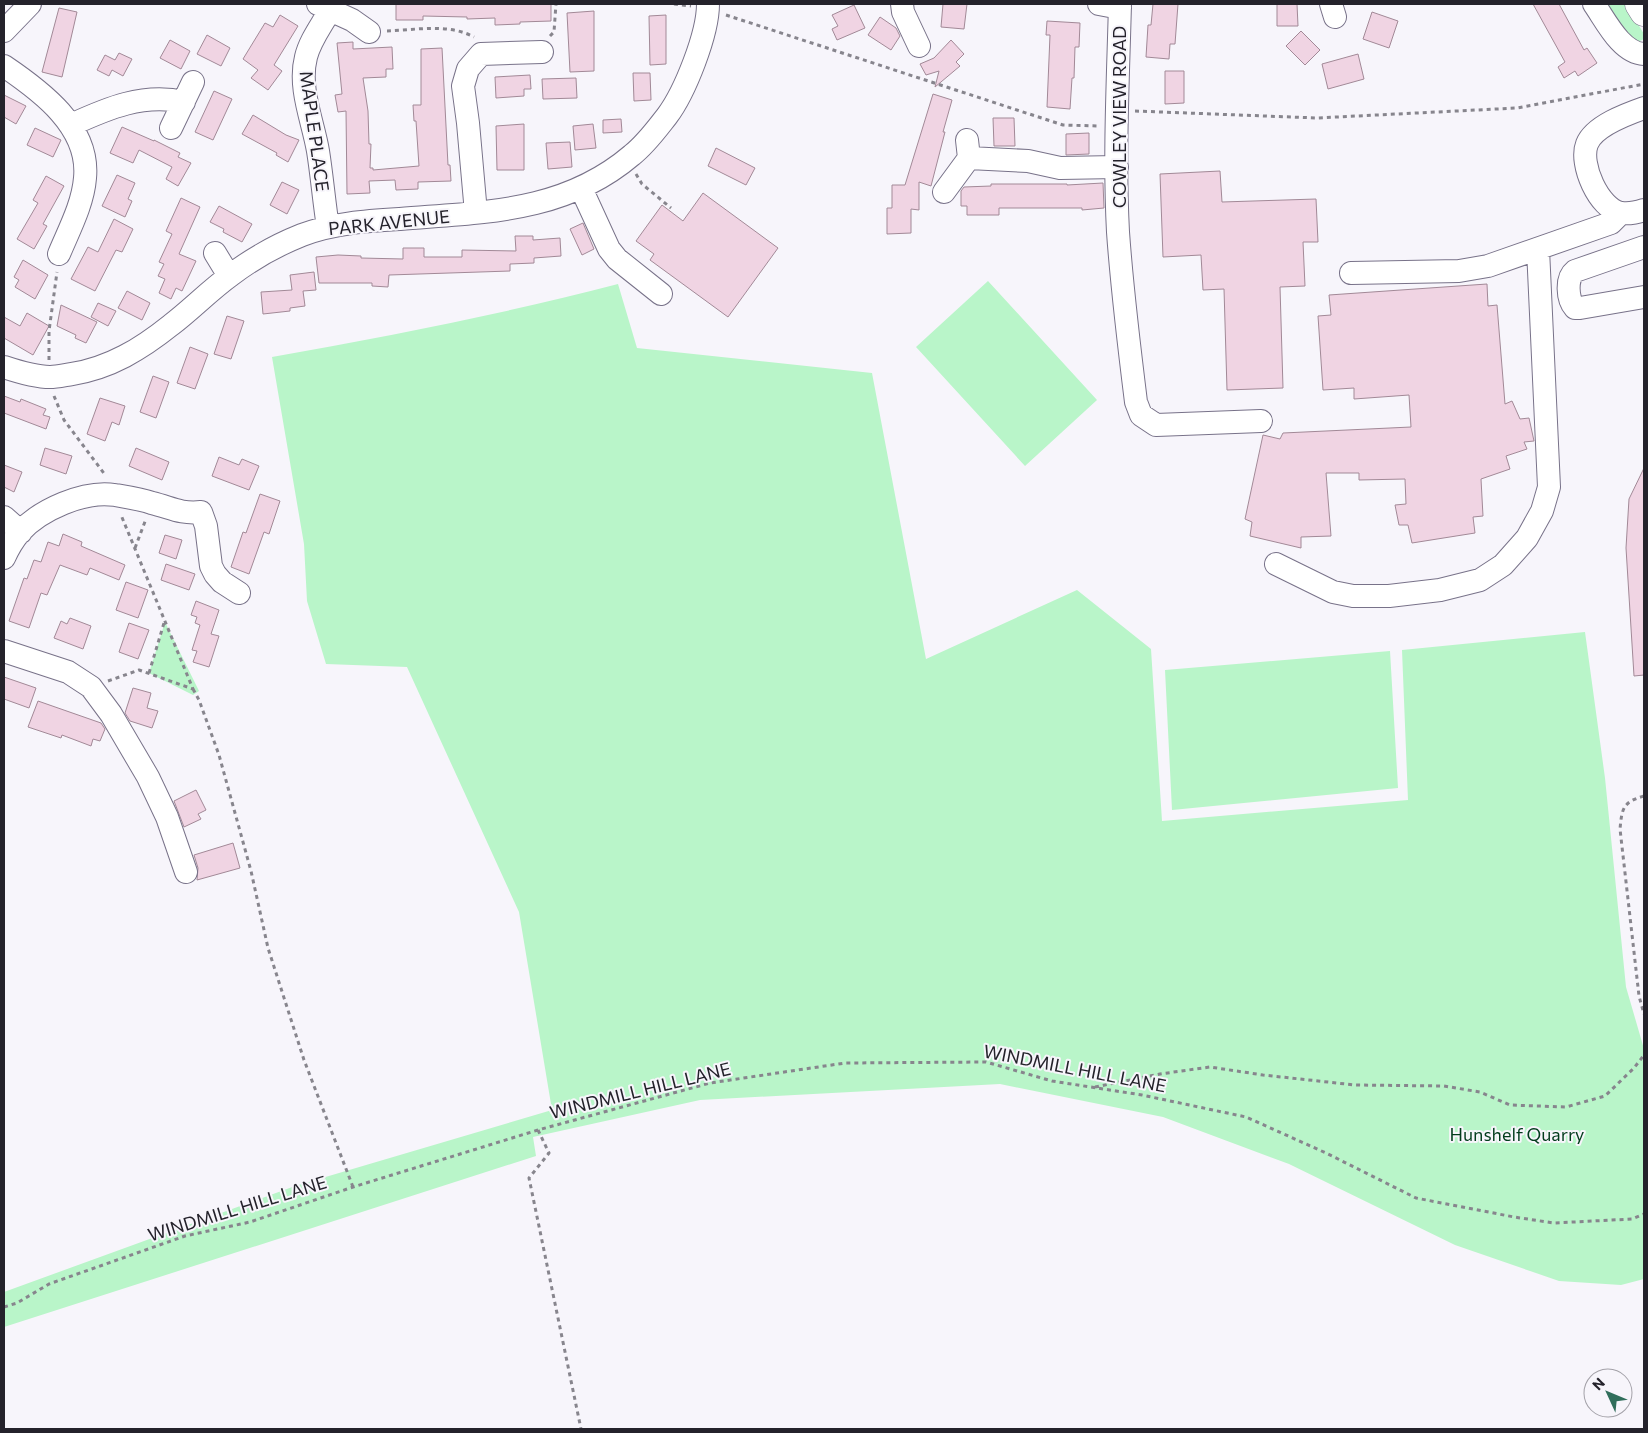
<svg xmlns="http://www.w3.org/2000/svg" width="1648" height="1433" font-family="Commissioner,sans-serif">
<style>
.green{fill:#b9f5c9}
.building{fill:#f0d4e3;stroke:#a28997}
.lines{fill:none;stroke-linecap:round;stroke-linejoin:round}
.minor-casing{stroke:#787289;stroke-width:24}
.major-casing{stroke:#787289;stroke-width:29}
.path{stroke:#87858d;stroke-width:3;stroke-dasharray:4 4;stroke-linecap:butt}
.minor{stroke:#fff;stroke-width:22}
.major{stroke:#fff;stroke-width:28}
.labels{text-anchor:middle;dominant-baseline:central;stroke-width:4;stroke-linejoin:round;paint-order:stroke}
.street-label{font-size:18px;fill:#24222b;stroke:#f7f5fb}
.park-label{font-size:18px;fill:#023c1c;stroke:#f7f5fb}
</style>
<rect width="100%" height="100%" fill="#f7f5fb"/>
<path class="green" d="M1604,4H1626L1644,34V39L1636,43L1623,35Z
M988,281L1097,400L1025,466L916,347Z
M618,284L637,348L872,373L926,659L1077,590L1151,649L1162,821L1408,800L1402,650L1585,632L1605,778L1626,987L1644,1049V1279L1621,1285L1559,1281L1455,1245L1289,1164L1163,1117L1000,1084L700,1100L533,1137L536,1156L4,1327V1292L295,1186L552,1110L519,912L407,667L326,664L307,601L304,544L272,357C388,336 504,314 618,284Z
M165,622L199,691L193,695L149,673Z
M1390,651L1398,788L1172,810L1165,670Z"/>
<path class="building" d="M396,4H551V21L520,22V24L495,25V18L467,19V17L423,16V20H396Z
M943,4H967L964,29L941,27Z
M1153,4H1178L1175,44H1170L1169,59L1146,57L1148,25H1151Z
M1277,4H1297L1298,26H1277Z
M1533,4H1559L1584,50L1587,48L1597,63L1578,76L1575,71L1564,78L1558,67L1565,62Z
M854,5L865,28L837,40L832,29L838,26L832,15Z
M59,8L77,12L62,77L42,72Z
M594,11V71L570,72L567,13Z
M1372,12L1398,21L1389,48L1363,39Z
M280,15L298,26L274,65L282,71L268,90L251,78L258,70L243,59L265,23L273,27Z
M666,15V64L650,65L649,16Z
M880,17L896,28L900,36L891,50L868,35Z
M1047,21L1080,23L1079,47H1075L1074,78H1072L1070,109L1047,107L1050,35H1046Z
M1301,31L1320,50L1305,65L1286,46Z
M207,35L230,48L221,66L197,54Z
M170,40L190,51L181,69L160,58Z
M951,40L964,54L956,62L960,66L935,87L939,71L926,75L920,64L934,58Z
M353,42V49L392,47L393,69H386V77L363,78L368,111L369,144H371L370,168H373V170L419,166L416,121H414L413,105H421V49L442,48L448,165H450L451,181L418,182V189L396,190L395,180L369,181L370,193L347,194L346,111L338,112L335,95L342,94L337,43Z
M119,53L132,59L123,76L112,70L109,76L97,70L105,55L115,60Z
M1358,54L1364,79L1328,89L1322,64Z
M1165,71H1184V103L1165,104Z
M633,73H650L651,100L634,101Z
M530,75L531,89H524V96L496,98L495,77Z
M576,78L577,98L543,99L542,79Z
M214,91L232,99L213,140L195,132Z
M933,94L952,100L943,132H945L931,186L919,182V210L911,209V233L887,234V208H892V185H905Z
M4,95L26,106L16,124L4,117Z
M253,115L286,135L299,140L288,162L276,155L277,153L242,134Z
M993,118H1014L1015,146H994Z
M621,119L622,132L603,133V120Z
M524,124V170H497L496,126Z
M593,124L596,148L575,150L573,126Z
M122,127L154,141V140L180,153L178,157L191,163L178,186L166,179L172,167L139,150L133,163L110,153Z
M35,128L61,140L53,157L27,145Z
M1089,133V154L1066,155V134Z
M570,142L572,167L548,169L546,143Z
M716,148L755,168L746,185L708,166Z
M1220,171L1222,202L1316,199L1318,242H1303L1305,286L1280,287L1283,388L1227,390L1224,289L1203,290L1201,255L1163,257L1160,174Z
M117,175L135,183L128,199L132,201L125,217L102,206Z
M46,176L64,186L43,224L47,226L34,249L17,239L38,203L33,200Z
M282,182L299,190L287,214L270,205Z
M1103,183L1104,208L1082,210V208H999V215H967V206H961V191L964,187L991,186V184H1067V185Z
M703,193L778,248L728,317L650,260L654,254L636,241L662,205L683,221Z
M181,198L200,207L179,254L196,261L182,291L176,288L171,299L159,293L165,279L158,276L164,264L159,262L172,234L166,231Z
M219,206L252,224L242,242L223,232L224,229L210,222Z
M114,219L133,229L122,252L116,250L95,291L71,279L88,247L98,252Z
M583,223L594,249L582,255L570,229Z
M515,236H533V240L560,238L561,256L534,258V263L510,264V271L389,275L388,287L372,286V283H319L316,257L338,255L361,256V258L403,259V248H424V257H462V250L516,251Z
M23,260L48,275L35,299L15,287L19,280L14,277Z
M314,272L316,290L303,291L305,306L290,308V311L263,314L261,292L292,290L290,275Z
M1487,284L1488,306L1497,305L1505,404L1512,401L1520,419L1529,418L1534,441L1524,442L1527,449L1506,456L1510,469L1481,479L1483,516L1473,517L1475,533L1412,543L1408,525H1399L1395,505L1406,504L1405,479L1359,480V473H1326L1331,536L1301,537V548L1250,536L1252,522L1245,519L1263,435L1280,439L1283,433L1411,427L1409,395L1354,399V388L1323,390L1318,316L1331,315L1329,295Z
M127,291L150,303L142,320L118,308Z
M98,303L116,311L108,326L91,317Z
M61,305L97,322L86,343L75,338L76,335L57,326Z
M27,313L49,326L33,355L4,338V317L20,326Z
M227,316L244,321L231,359L214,354Z
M190,347L208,354L195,389L177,383Z
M153,376L169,382L156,418L140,412Z
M4,396L20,402L21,399L46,409L43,415L50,417L46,429L4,413Z
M100,398L125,406L119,425L112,422L105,441L87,434Z
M45,448L72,456L66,474L40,465Z
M136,448L169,462L162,480L129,466Z
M219,457L239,465L242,459L259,466L249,490L212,476Z
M4,465L22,472L14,492L4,487Z
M1644,468V675L1634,676L1626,548L1629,499Z
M260,494L280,501L269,534L264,532L249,574L231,567L243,532L246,533Z
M63,534L82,542L81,546L125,565L119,580L90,568L87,575L60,565L47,595L41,593L29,628L9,621L24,578L27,579L34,560L41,562L48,542L59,546Z
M165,535L182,540L176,559L159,553Z
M166,564L195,574L189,590L161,580Z
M126,582L148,590L138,618L116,610Z
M196,601L219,610L211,634L219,636L209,667L193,662L197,651L192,650L200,625L195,623L197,617L191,615Z
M70,618L91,626L83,649L54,638L61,621L67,624Z
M129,623L149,630L138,659L119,652Z
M4,677L36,688L29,708L4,699Z
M133,688L151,693L147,708L158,711L152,728L130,721L125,713Z
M38,701L101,723L105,729L100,741L93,739L91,746L62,735L61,738L28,727Z
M196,790L206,810L198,814L201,819L184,827L174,801Z
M233,843L240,868L197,880L198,868L194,855Z"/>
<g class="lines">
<g class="minor-casing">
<path id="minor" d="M318,4L330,10C322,25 310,40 306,57C298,88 313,121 318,151C322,176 324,202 328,227
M902,4L903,12L919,46
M1099,4L1120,8
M1120,4C1118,80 1114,156 1118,232C1122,289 1129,346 1136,402L1141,415L1156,425L1261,421
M1331,4L1335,17
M1594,4C1606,21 1621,53 1644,54
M330,10L352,20L369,32
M4,31L30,4
M4,66C41,91 90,127 85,178C83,204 69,230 59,254
M1644,108C1627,114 1594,126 1587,144C1579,164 1599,209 1621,213C1628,214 1638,212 1644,210
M71,125C108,108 143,93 184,102
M171,128L193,82
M967,140L969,158L1028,161L1060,168L1117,167
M581,188L609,249L617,259L661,294
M944,192L969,158
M476,213L468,123L463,86L468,69L481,54L542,52
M1644,247L1575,271C1566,278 1567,299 1575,308H1580L1644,297
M215,253L229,276
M1351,273L1459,271L1488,266L1611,223L1621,213
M4,367C19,372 35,377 50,377C57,377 65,375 72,374C110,368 141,349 171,325C192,309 210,290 231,275C252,259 277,245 302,235C333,223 367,221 400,219C484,212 564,213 632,155C646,144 656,130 667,116C685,92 708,34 708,4
M4,517L21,532
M4,558C8,549 13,540 20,532C40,510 84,490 115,495C127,497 140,499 152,503C172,508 180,514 201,512L206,526L211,566L215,574L222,582L239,593
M1276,564L1333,592L1353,596H1389L1440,590L1480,580L1503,565L1527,538L1542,511L1549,487L1538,249
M4,651L68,672L91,687L111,714L148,777L167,817L186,872"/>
</g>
<g class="major-casing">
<path id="major" d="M1639,4L1644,12"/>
</g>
<path class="path" d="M674,4L691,6
M726,15L1063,125L1099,126
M387,31C416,30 448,23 474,37
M550,36L554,32L556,4
M1135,111L1317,118L1517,108L1644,84
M636,174L642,184L671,208
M49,360V331L57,272
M54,396L64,420L106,476
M135,548L146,519
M149,673L164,623
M108,681L139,670L193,689L121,515
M193,689L199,700L219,755L251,871L268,948L304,1060L353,1187
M1644,796C1623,802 1622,808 1620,829L1639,996L1644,1014
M1095,1087L1160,1074L1210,1067L1263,1075L1355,1085L1444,1086L1480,1092L1510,1105L1566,1107L1605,1096L1634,1068L1644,1055
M538,1130L549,1153L529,1178L581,1429
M4,1307L17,1303L49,1284L185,1236L250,1222L353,1187L538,1130L710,1083L845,1063L986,1062L1052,1081L1142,1095L1246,1117L1326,1153L1416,1198L1514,1217L1554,1223L1632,1219L1644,1214"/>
<use href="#minor" class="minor"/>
<use href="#major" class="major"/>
</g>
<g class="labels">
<g class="street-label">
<text transform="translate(1119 117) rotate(-90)">COWLEY VIEW ROAD</text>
<text transform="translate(315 131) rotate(82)">MAPLE PLACE</text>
<text transform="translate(389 222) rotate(-6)">PARK AVENUE</text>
<text transform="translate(1075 1068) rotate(11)">WINDMILL HILL LANE</text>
<text transform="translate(640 1090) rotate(-14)">WINDMILL HILL LANE</text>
<text transform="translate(237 1208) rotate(-17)">WINDMILL HILL LANE</text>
</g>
<g class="park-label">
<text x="1517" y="1134">Hunshelf Quarry</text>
</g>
</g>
<rect width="1648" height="1433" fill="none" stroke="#24222b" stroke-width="10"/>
<g transform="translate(1608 1393) rotate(314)"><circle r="24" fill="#f7f5fb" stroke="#a3a1a8"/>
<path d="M0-4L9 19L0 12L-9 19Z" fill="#306e5b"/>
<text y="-8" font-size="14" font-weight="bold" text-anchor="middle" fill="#24222b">N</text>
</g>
</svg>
